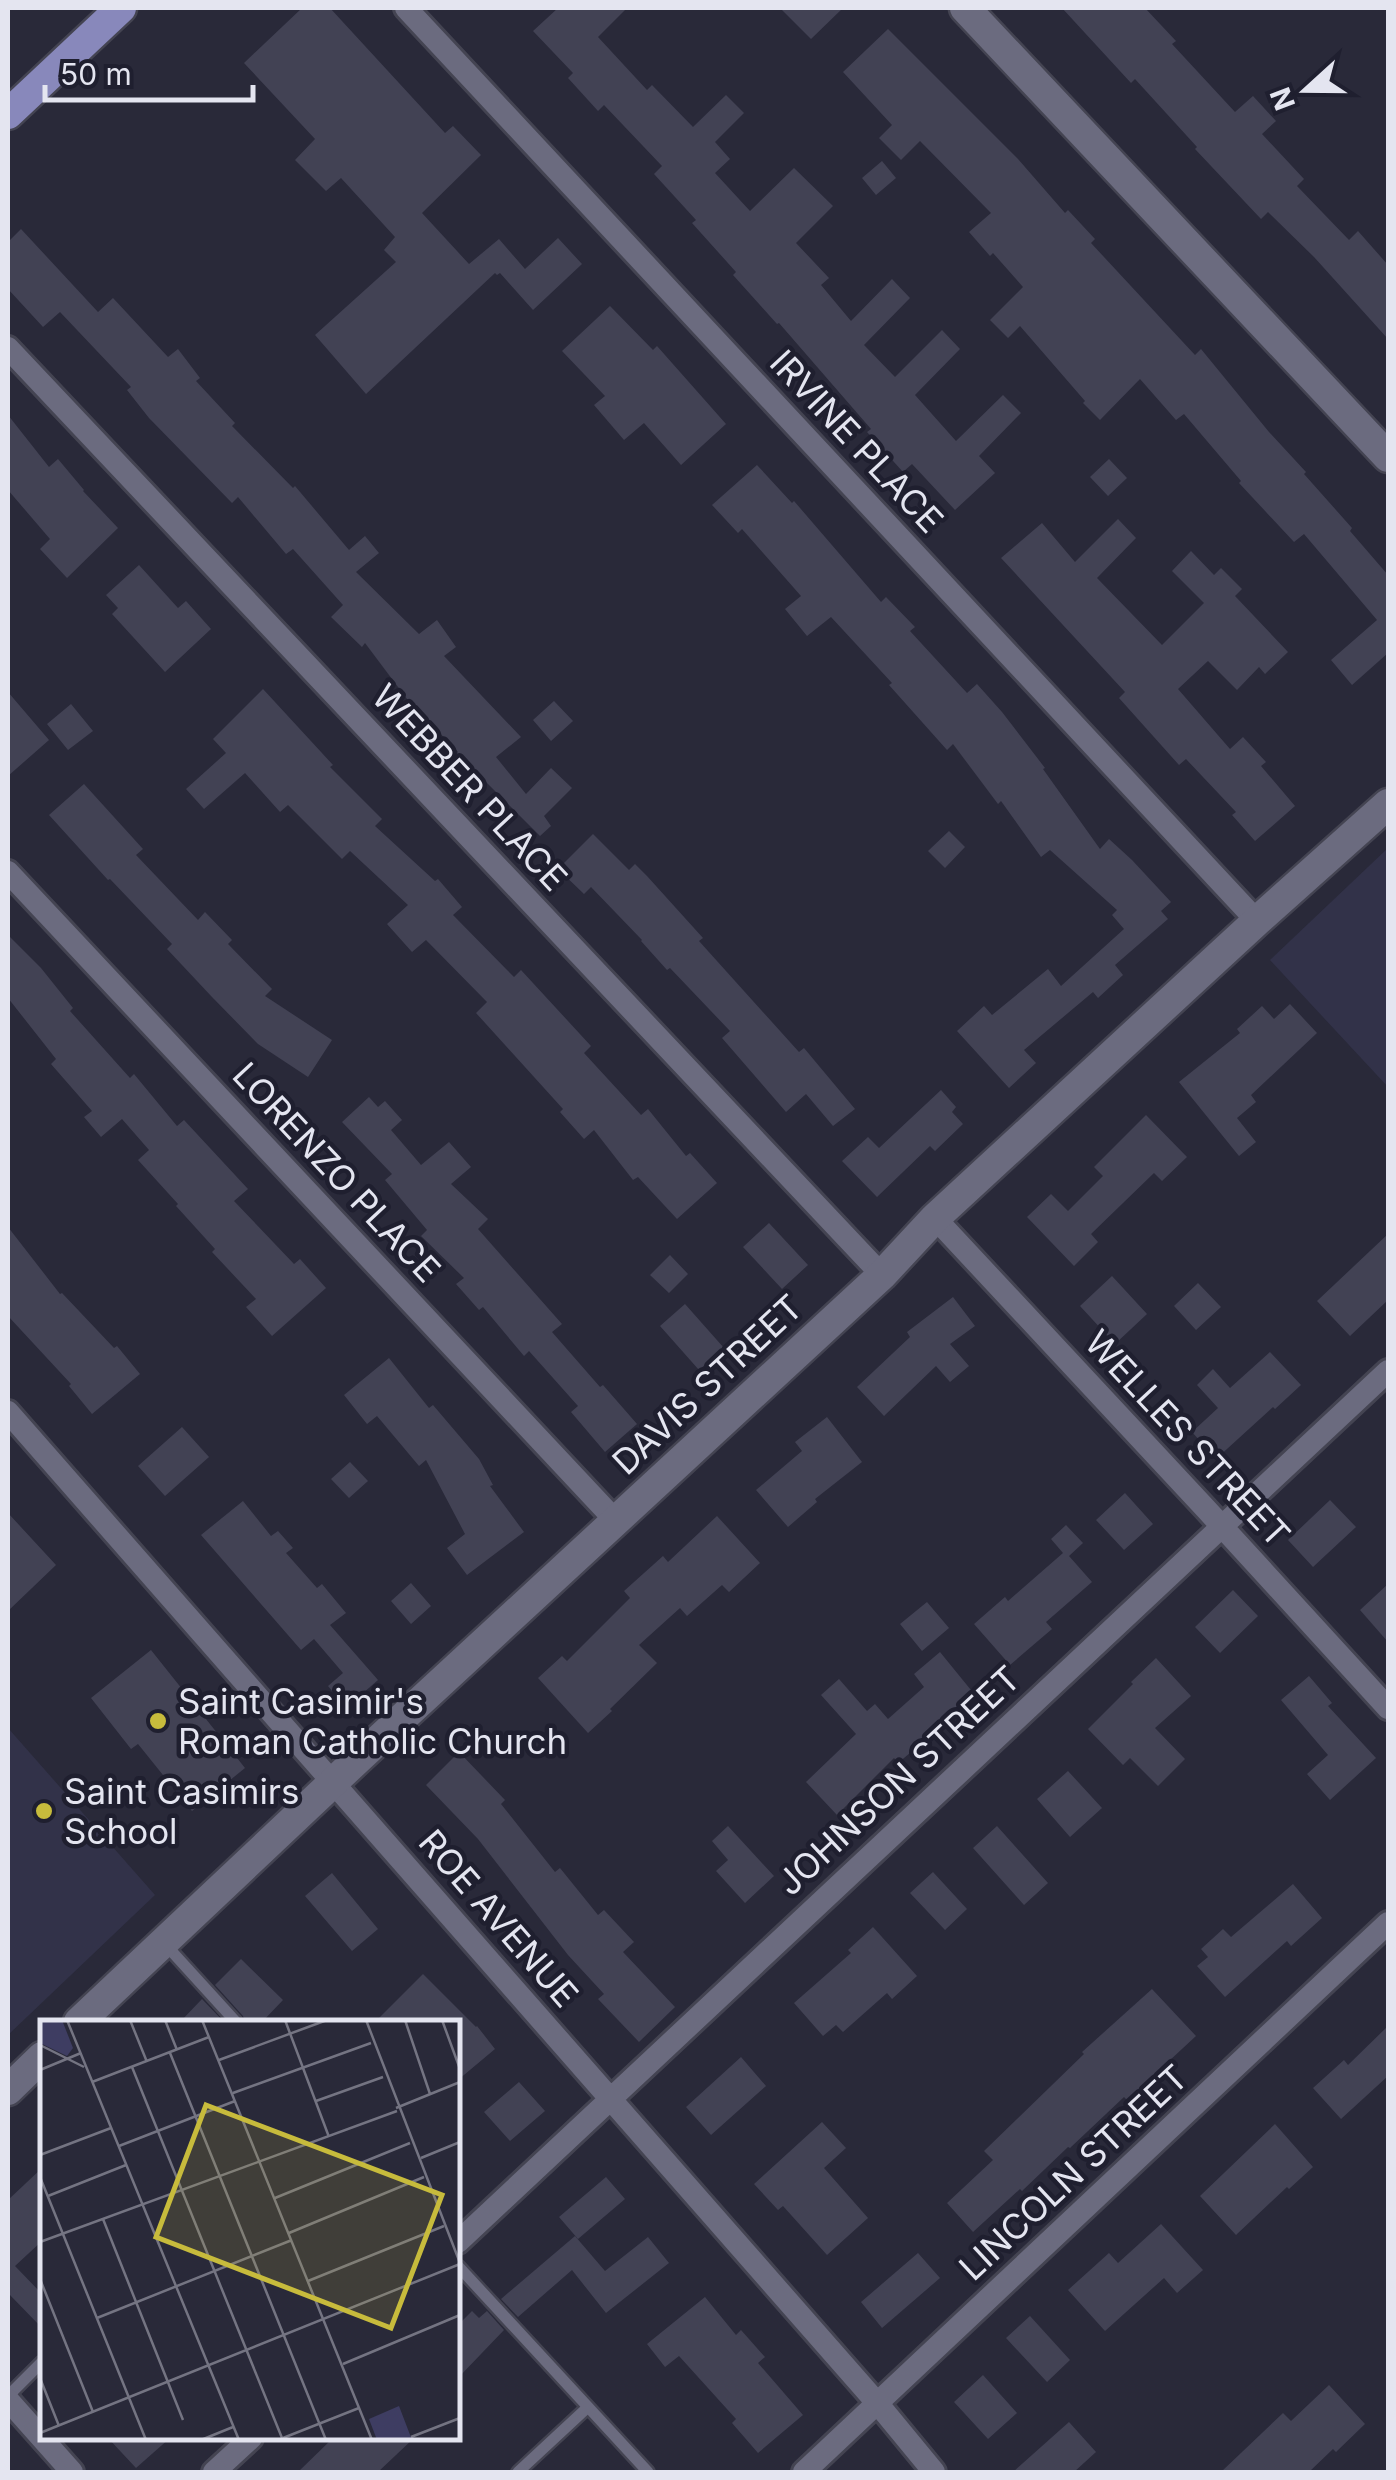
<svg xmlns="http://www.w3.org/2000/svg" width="1396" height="2480" font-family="Inter,sans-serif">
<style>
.built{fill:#323249}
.building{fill:#424254}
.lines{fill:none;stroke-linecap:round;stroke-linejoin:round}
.lane-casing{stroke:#444452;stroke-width:16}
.street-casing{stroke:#444452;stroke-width:28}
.secondary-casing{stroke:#444452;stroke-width:35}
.primary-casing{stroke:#444452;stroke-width:35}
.lane{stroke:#6b6b7f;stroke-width:11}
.street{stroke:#6b6b7f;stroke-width:22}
.secondary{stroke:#6b6b7f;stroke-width:30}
.primary{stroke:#88b;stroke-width:30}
.poi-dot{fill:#c7bb3c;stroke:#1f1f2f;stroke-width:4}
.labels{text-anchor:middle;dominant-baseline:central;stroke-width:9;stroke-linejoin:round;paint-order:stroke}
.street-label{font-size:35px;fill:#e4e5f0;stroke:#1f1f2f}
.poi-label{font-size:35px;fill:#e4e5f0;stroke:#1f1f2f;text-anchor:start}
.inset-road{fill:none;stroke:#747482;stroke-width:2.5}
.view{fill:#c7bb3c;fill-opacity:0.15;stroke:#c7bb3c;stroke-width:5}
.inset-edge{fill:none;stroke:#e4e5f0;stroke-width:5}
</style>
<rect width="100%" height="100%" fill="#292939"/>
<path class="built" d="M1388,848V1087L1270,960Z
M8,1728L155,1895L8,2035Z"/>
<path class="building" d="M302,8H330L445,133L453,126L481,155L422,213L469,264L499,239L525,269L558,238L582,264L533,310L500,273L497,275L495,273L366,394L315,335L396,262L384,250L395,237L341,178L326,191L295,160L315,139L244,63Z
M558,8H627L598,37L647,90L652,85L693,127L726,95L744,113L715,142L730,159L715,173L750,211L794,168L833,206L796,243L829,278L821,285L851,321L892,279L910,298L864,345L895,377L942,330L960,349L915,395L956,441L1003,395L1021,413L979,456L995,473L955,510L912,464L903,472L867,432L871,429L779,323L777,324L733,275L736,272L692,223L696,220L654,174L662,166L604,105L598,111L568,78L573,73L533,31Z
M780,8H843L811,39Z
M1062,8H1145L1176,41L1172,44L1235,112L1253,96L1276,121L1262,134L1304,179L1297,186L1349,240L1358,231L1388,265V339L1314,257L1268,212L1261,219L1195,149L1197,147L1135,79L1131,83Z
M888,29L1018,159L1065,213L1068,210L1095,239L1091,243L1195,355L1201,349L1269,432L1306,472L1304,474L1352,528L1350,531L1388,575V653L1352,685L1331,660L1377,620L1304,534L1294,542L1239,483L1241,481L1184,414L1176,420L1140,379L1100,420L1083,403L1085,401L1020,326L1008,338L990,320L1023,287L993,253L990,256L969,232L991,213L920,141L901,160L879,138L892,125L843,72Z
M882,161L896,178L876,195L862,178Z
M21,229L98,312L113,298L168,357L178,349L200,378L196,381L235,423L232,426L293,488L295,486L349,550L365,536L379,553L356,572L419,634L437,620L456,647L444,656L521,737L496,757L526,794L551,768L572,788L544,816L551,826L540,836L485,781L480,786L454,756L458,752L407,699L365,643L362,647L331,617L343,605L293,549L286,554L238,497L232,503L149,418L127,390L131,387L60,312L43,327L8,289V242Z
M610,306L653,350L657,346L726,424L681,465L644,423L624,440L594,405L605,396L562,351Z
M8,415L49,467L58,459L84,490L83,491L118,528L67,578L40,549L50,539L8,490Z
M1109,459L1127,478L1108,496L1090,477Z
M757,465L792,503L794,501L881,602L886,597L915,627L910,631L967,693L977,684L1002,712L1045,768L1043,769L1100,849L1109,839L1132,860L1171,902L1161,911L1168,919L1115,965L1123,975L1098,998L1093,992L1024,1050L1036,1063L1009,1088L957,1031L984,1006L992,1015L1048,969L1061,986L1124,929L1112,915L1117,910L1050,850L1041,857L1001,801L998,804L953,744L947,750L889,685L892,683L831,617L807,636L785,609L801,596L742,529L738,533L712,505Z
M1118,519L1136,538L1097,578L1162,645L1204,603L1172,571L1191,551L1214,575L1221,568L1242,589L1235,596L1288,652L1265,674L1259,667L1237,690L1208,661L1178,689L1230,749L1243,737L1266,762L1261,766L1295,806L1255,841L1232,815L1236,812L1186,759L1179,765L1119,698L1125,692L1001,558L1042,523L1075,562Z
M139,565L178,608L186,601L211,629L165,672L112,614L118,608L106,595Z
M263,689L333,765L330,767L382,819L375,826L435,881L438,879L462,907L453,915L514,977L521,970L591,1046L584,1053L641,1115L648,1109L686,1156L690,1153L717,1183L677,1219L638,1177L633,1180L594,1130L584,1139L560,1112L563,1109L476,1013L487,1002L426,940L412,952L387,924L408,905L350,851L342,859L288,805L280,812L245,773L204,809L186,789L226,753L213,739Z
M8,692L49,740L8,776Z
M554,701L573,721L551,741L533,720Z
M71,704L93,731L68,750L47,724Z
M84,784L143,849L136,855L198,920L205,912L232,940L228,944L272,989L265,996L332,1040L308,1077L258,1044L212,997L167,949L172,944L110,879L108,880L49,815Z
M949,831L965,847L945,868L928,851Z
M593,834L629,870L635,864L647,876L703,938L699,941L799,1052L804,1048L855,1109L833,1126L806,1094L786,1112L722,1038L730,1031L670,968L667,970L641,941L642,940L591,887L584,894L558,869Z
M8,935L41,968L73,1008L70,1011L130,1078L134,1074L177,1126L184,1120L248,1189L234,1201L294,1264L300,1259L326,1288L272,1336L246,1307L256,1299L212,1252L215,1249L176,1206L178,1204L138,1160L149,1150L122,1119L101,1137L84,1117L92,1111L51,1064L56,1059L8,998Z
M1290,1004L1317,1033L1251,1095L1256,1102L1237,1118L1256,1142L1239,1156L1179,1082L1240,1033L1237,1029L1262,1006L1274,1019Z
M941,1090L956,1107L952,1112L963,1124L935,1151L930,1146L877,1197L842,1161L868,1137L879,1148Z
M369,1097L378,1107L385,1101L402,1120L391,1130L421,1165L449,1142L471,1167L451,1184L488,1219L478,1229L562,1324L552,1332L600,1387L603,1385L637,1424L605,1452L571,1412L578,1406L529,1351L524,1356L483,1307L479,1310L456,1284L464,1278L421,1236L427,1230L385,1180L392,1174L342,1122Z
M1146,1115L1187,1157L1162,1181L1154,1173L1091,1234L1098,1242L1074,1266L1027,1217L1051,1194L1068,1211L1103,1176L1094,1167Z
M769,1223L808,1265L782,1289L743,1247Z
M8,1227L60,1294L62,1293L114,1348L117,1346L140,1374L92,1414L69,1386L71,1384L8,1316Z
M1388,1234V1300L1350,1336L1317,1301Z
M670,1255L688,1274L669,1293L650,1275Z
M1112,1276L1147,1314L1115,1344L1080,1306Z
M1198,1283L1221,1307L1196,1330L1174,1306Z
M953,1297L975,1326L950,1344L969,1366L950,1382L936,1366L884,1416L857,1387L910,1337L907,1332Z
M685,1304L724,1348L699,1370L660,1326Z
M1270,1352L1301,1385L1275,1409L1273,1407L1216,1459L1192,1432L1218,1408L1197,1385L1213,1369L1230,1388Z
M389,1358L429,1408L433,1405L479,1459L493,1485L490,1486L524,1532L467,1575L447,1548L465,1534L426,1460L419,1466L377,1416L367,1424L344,1395Z
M827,1417L862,1462L815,1499L817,1502L788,1527L756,1490L802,1451L795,1442Z
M182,1427L209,1457L165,1496L138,1466Z
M350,1462L368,1481L349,1498L331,1479Z
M1125,1493L1153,1524L1124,1550L1096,1520Z
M1330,1500L1356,1527L1313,1567L1288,1540Z
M243,1501L271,1536L278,1531L293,1548L286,1553L317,1588L322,1584L346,1613L330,1625L378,1680L346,1708L328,1686L343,1673L314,1639L301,1650L201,1535Z
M8,1513L56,1565L8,1611Z
M717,1516L760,1563L729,1592L722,1585L687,1616L680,1608L639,1645L657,1663L610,1709L612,1711L588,1733L538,1678L562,1656L567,1661L630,1598L624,1591L663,1556L668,1562Z
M1066,1525L1083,1543L1069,1556L1092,1582L1046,1622L1052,1629L1010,1665L974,1624L1005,1597L1008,1601L1063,1553L1051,1539Z
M411,1583L431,1606L411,1624L391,1601Z
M1388,1584V1642L1360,1610Z
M1233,1590L1258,1616L1220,1653L1195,1627Z
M927,1602L949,1628L922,1651L900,1624Z
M151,1650L245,1768L192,1811L138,1744L131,1749L91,1698Z
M940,1652L975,1695L925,1735L928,1738L898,1763L894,1758L837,1815L806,1782L856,1734L821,1695L839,1679L867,1711L875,1704L888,1719L924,1687L914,1674Z
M1156,1658L1191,1696L1155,1728L1185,1759L1158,1786L1130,1758L1123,1765L1088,1729L1133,1684L1131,1682Z
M1309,1676L1332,1703L1328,1706L1376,1758L1330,1800L1307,1774L1328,1755L1281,1700Z
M459,1752L505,1800L501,1804L555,1872L560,1868L598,1915L604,1910L634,1942L623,1952L675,2007L639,2042L598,1999L604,1994L568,1955L478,1839L426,1785Z
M1068,1771L1102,1808L1070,1837L1037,1799Z
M728,1826L774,1876L745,1903L716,1871L728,1860L712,1841Z
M997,1826L1048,1883L1024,1905L973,1848Z
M933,1872L967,1909L945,1930L910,1893Z
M332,1873L378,1929L352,1951L305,1896Z
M1293,1884L1322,1918L1291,1946L1287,1941L1225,1997L1197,1966L1208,1957L1201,1949L1223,1929L1231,1937Z
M873,1927L917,1976L892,1999L887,1993L843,2032L836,2025L823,2036L794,2003L851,1953L848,1950Z
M241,1959L283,2000L262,2022H245L243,2016L215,1985Z
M423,1974L476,2027L477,2026L495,2049L458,2080V2022H375Z
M1152,1989L1196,2036L1127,2100L1124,2097L1070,2148L1068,2147L1022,2191L1020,2189L973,2232L947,2203L993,2160L984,2151L1084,2054L1082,2052Z
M202,1999L224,2022H180Z
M1388,2026V2076L1341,2119L1313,2088L1344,2060L1348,2065Z
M741,2057L766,2086L711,2135L686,2107Z
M519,2082L545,2111L510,2141L484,2112Z
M822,2122L846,2148L824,2168L868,2218L827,2255L783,2206L778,2210L754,2184Z
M1275,2124L1313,2167L1289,2189L1287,2187L1236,2235L1200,2196Z
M42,2168V2241L15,2266L42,2294V2328L8,2293V2200Z
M606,2177L625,2199L578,2239L559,2217Z
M1161,2224L1203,2270L1177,2293L1164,2278L1105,2331L1068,2290L1109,2253L1118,2263Z
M575,2236L605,2271L648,2237L669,2263L606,2313L572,2270L518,2317L501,2299Z
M918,2253L940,2278L882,2328L861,2302Z
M705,2297L736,2335L741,2330L765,2357L758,2363L803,2415L758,2453L732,2423L736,2419L679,2356L665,2367L647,2344Z
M472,2311L479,2318L487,2311L504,2330L458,2378V2325Z
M1030,2316L1070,2360L1047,2382L1006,2338Z
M983,2375L1017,2413L988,2439L954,2402Z
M1329,2385L1365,2424L1336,2452L1333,2449L1309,2472H1221L1283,2413L1291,2421Z
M1069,2422L1096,2452L1074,2472H1013Z
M108,2438H170L136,2468Z
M333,2438H414L378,2472H298Z"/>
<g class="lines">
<g class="lane-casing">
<path id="lane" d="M165,1944L236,2022
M458,2266L648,2472
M8,2396L42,2362
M518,2472L588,2407"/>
</g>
<g class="street-casing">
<path id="street" d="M406,8L1257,921
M8,348L882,1275
M8,872L615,1520
M935,1218L1206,1509L1388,1708
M8,1412L878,2404L934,2472
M458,2242L1388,1371
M8,2400L72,2472
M214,2472L251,2438
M804,2472L1388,1923"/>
</g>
<g class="secondary-casing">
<path id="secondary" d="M965,8L1388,457
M79,2022L360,1757L882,1275L935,1218L1257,921L1388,804
M8,2090L42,2057"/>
</g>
<g class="primary-casing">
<path id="primary" d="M8,114L121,8"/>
</g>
<use href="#lane" class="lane"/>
<use href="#street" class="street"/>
<use href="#secondary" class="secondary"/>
<use href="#primary" class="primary"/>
</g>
<g class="poi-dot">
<circle cx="158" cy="1721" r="10"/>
<circle cx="44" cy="1811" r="10"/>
</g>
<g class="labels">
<g class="street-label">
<text transform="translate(857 441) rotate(47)">IRVINE PLACE</text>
<text transform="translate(470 787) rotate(47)">WEBBER PLACE</text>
<text transform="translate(337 1172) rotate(47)">LORENZO PLACE</text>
<text transform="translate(707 1384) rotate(-43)">DAVIS STREET</text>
<text transform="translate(1188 1438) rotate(47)">WELLES STREET</text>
<text transform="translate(898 1780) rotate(-43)">JOHNSON STREET</text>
<text transform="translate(499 1918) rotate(49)">ROE AVENUE</text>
<text transform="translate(1073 2172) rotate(-43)">LINCOLN STREET</text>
</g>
<g class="poi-label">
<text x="178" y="1701">Saint Casimir's<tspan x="178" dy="40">Roman Catholic Church</tspan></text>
<text x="64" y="1791">Saint Casimirs<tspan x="64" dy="40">School</tspan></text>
</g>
</g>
<g transform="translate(40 2020)">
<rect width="420" height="420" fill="#292939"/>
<path d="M0,0H22L33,28L27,36L0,23ZM359,386L372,420H337L329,399Z" fill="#3e3d62"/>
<path class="inset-road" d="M27,0L199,420M90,0L107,42M125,0L137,30M162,0L332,420M245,0L289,117M326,0L420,243M365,0L390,74M402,0L420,49M0,25L44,47M130,33L286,420M179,40L287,0M92,47L242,418M0,50L41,33M52,62L169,17M193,73L331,23M276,81L343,57M356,88L420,62M79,126L195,81M0,135L71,108M381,138L420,122M0,157L106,420M8,176L86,145M235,178L370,123M63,199L143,400M249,213L384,157M0,222L357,91M0,259L53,392M268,261L404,206M57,298L252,220M303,344L420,295M0,358L19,406M0,413L420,244M371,417L420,398M243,418L319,388M161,420L193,407"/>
<path class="view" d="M166,85L402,175L351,308L116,217Z"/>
<rect width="420" height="420" class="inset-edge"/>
</g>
<rect width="1396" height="2480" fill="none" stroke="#e4e5f0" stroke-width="20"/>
<g transform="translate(1306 90) rotate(249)" stroke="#1f1f2f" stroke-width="8" paint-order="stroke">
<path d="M0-8L18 38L0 25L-18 38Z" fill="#e4e5f0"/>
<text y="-15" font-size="28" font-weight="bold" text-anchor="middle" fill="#e4e5f0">N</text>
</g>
<path d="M45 85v15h208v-15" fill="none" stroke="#e4e5f0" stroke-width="5"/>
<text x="60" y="85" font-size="30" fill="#e4e5f0" stroke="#1f1f2f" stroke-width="8" paint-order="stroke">50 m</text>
</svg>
